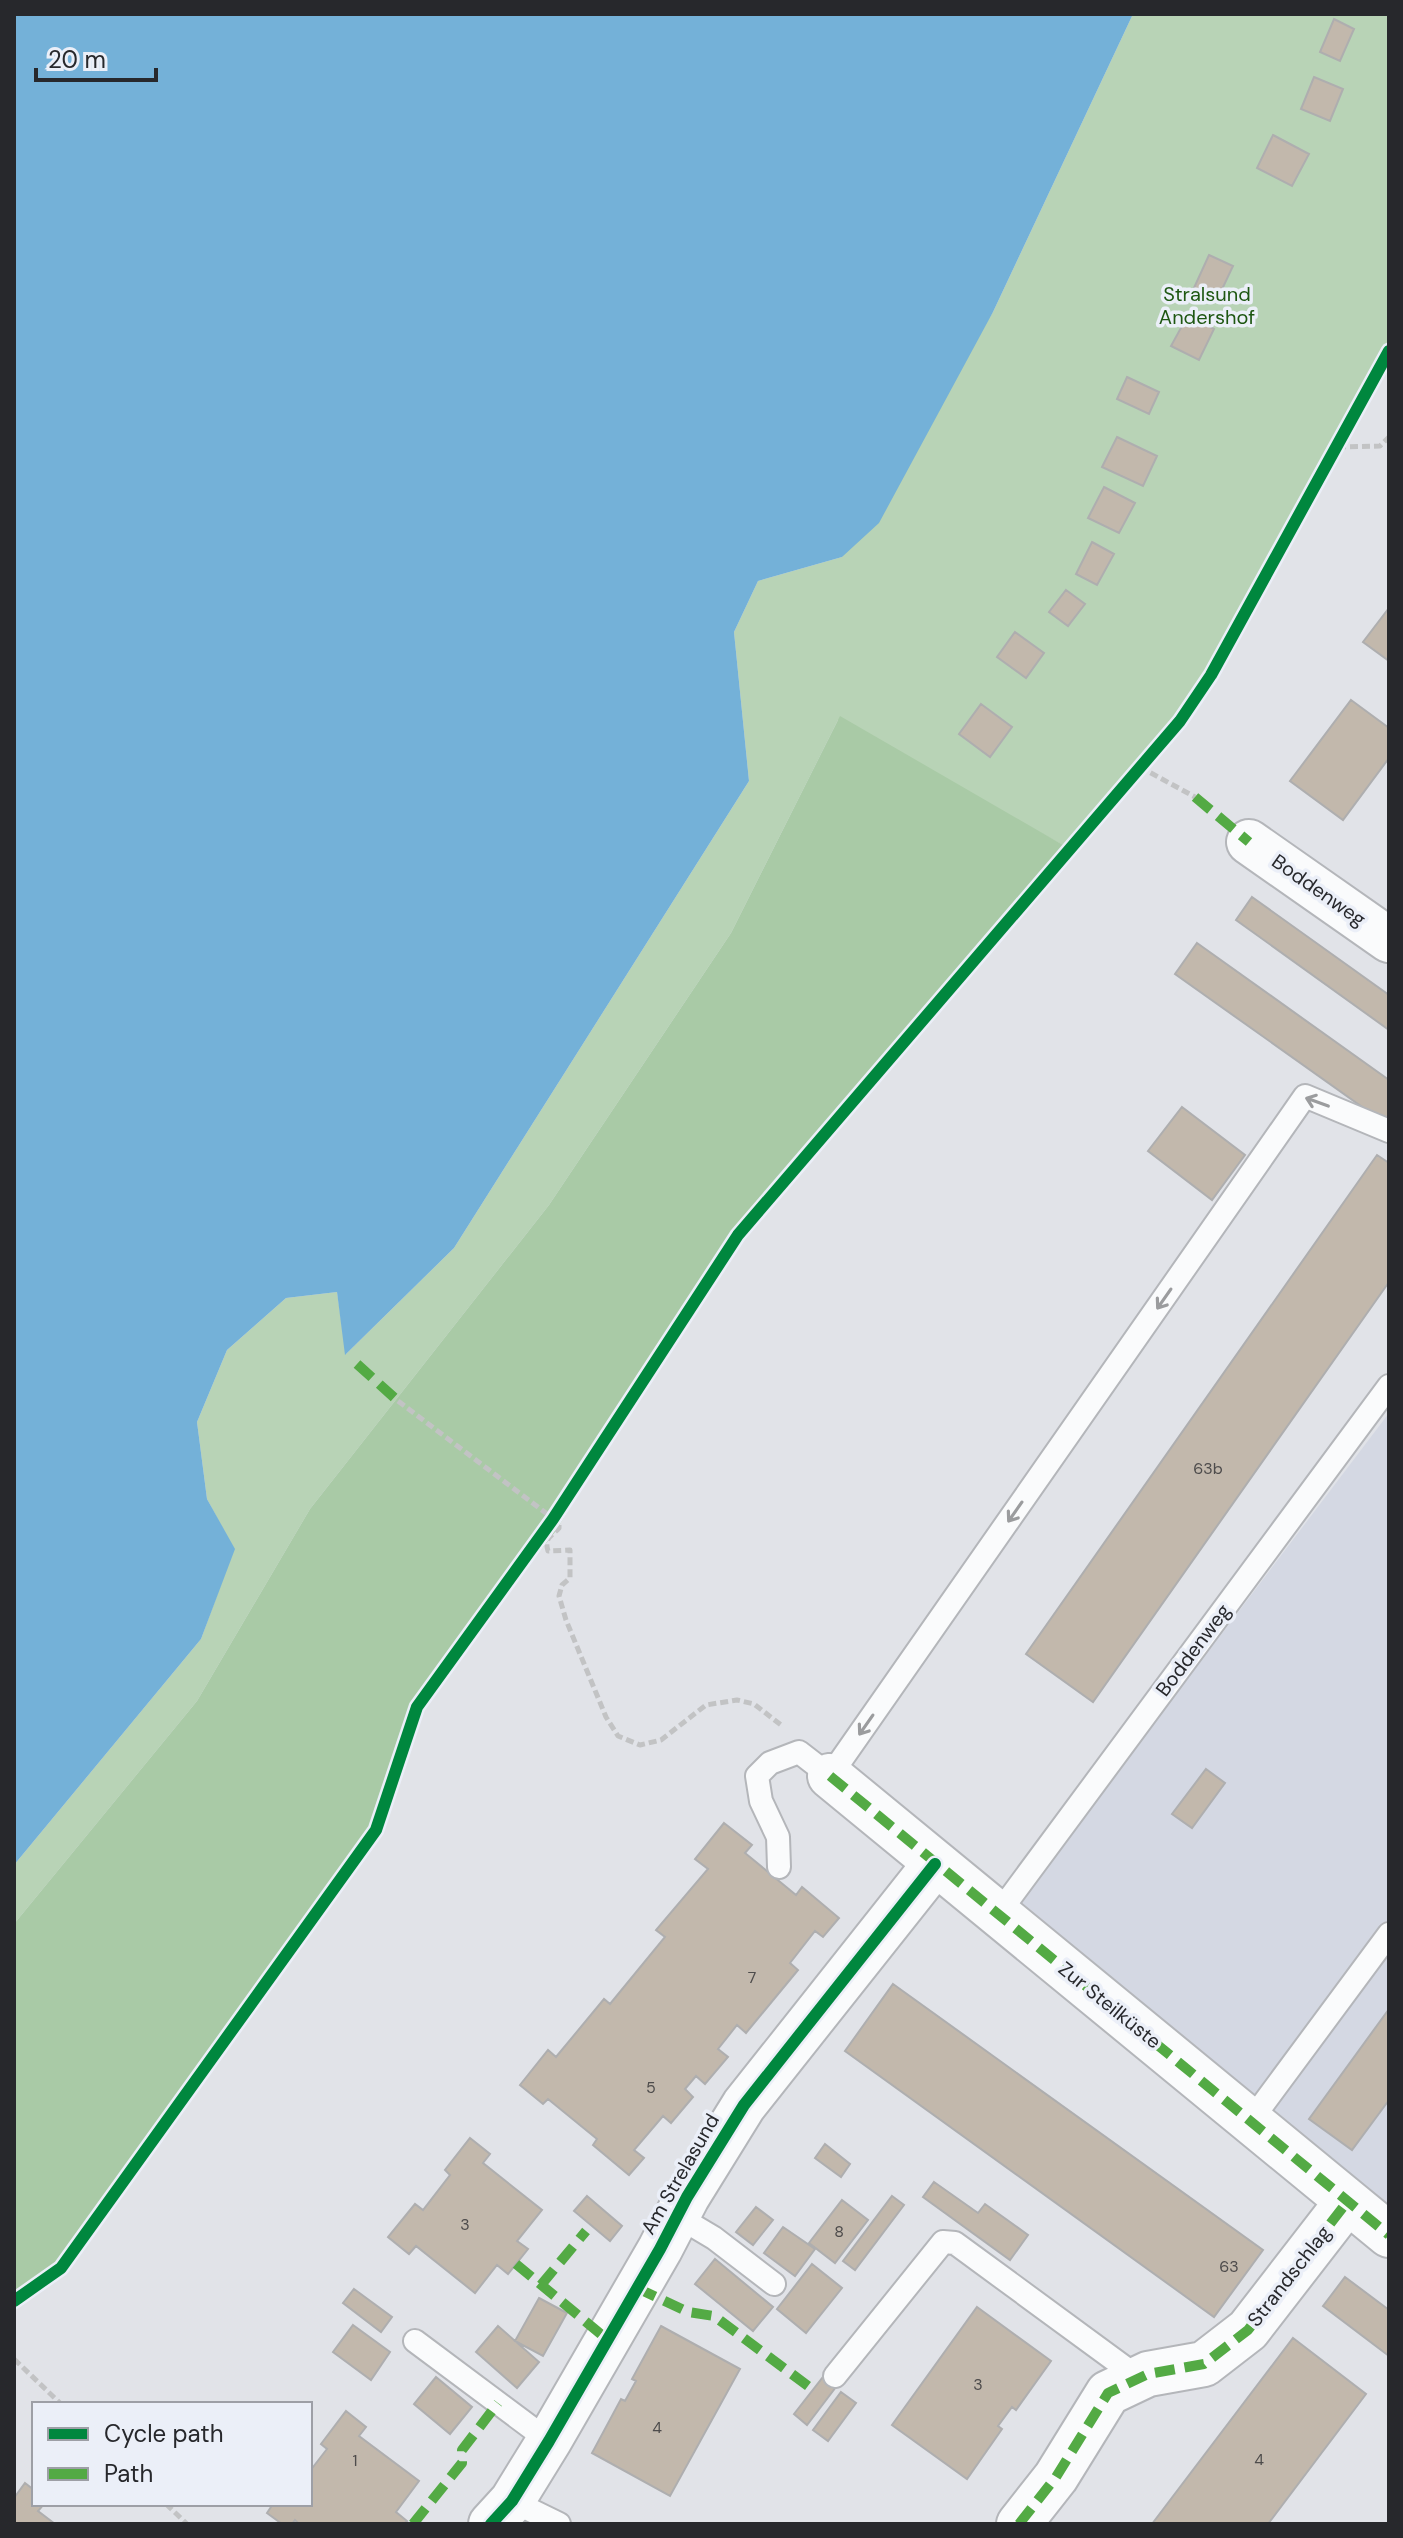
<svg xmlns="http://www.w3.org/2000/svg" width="1403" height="2538" font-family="'DM Sans',sans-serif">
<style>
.built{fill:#d4d8e3}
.green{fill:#b8d3b6}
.forest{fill:#a9caa6}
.water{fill:#74b1d8}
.building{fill:#c2b8ac;stroke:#aeaeaf;stroke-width:2}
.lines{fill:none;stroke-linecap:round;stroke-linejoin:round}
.service-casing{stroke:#b4b6ba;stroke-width:26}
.minor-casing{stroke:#b4b6ba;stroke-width:48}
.path{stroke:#c2c3c4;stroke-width:5;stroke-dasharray:8 4;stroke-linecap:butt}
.service{stroke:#fafbfc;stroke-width:22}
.minor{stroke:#fafbfc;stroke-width:44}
.quiet{stroke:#53aa44;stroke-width:10;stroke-dasharray:20 10;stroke-linecap:butt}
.cycleway-casing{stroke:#ebeff8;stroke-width:17}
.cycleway{stroke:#00873e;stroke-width:12}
.oneway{stroke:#9b9c9e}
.labels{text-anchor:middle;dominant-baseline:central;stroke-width:7;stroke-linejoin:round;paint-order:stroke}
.number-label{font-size:16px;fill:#4e4c4c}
.park-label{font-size:20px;fill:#1e5712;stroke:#ebeff8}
.street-label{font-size:20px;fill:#27282c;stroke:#ebeff8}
</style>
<rect width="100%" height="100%" fill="#e1e3e8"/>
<path class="built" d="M1389,1413V2214L1014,1908Z"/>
<path class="green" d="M1133,14H1389V351L1211,675L1070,849L838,720L731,933L549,1205L310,1509L197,1701L14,1924V1865L201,1639L234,1549L207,1499L197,1422L227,1350L286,1298L337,1292L346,1354L454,1248L749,781L734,632L758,581L842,557L993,312Z"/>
<path class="forest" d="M840,716L1070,849L738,1235L555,1532L417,1707L376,1830L61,2268L14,2301V1924L197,1701L310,1509L549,1205L731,933Z"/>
<path class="water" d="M14,14H1133L993,312L879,523L842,557L758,581L734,632L749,781L454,1248L345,1355L337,1292L286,1298L227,1350L197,1422L207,1499L235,1549L201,1639L14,1865Z"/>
<path class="building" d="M1334,19L1354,29L1340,61L1320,52Z
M1314,77L1343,89L1330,121L1301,109Z
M1273,135L1309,154L1292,186L1257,168Z
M1209,255L1233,266L1217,300L1193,290Z
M1188,315L1214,329L1199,360L1171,346Z
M1127,377L1159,392L1149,414L1117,399Z
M1117,437L1157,456L1143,486L1102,467Z
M1104,487L1135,503L1119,533L1088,518Z
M1092,542L1114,554L1097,585L1076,574Z
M1066,590L1085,604L1068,626L1049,612Z
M1389,608V661L1363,642Z
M1015,632L1044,653L1026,678L997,657Z
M1351,700L1389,728V758L1343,820L1290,781Z
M981,704L1012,727L990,757L959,734Z
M1252,897L1389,995V1030L1236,920Z
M1197,943L1389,1080V1126L1175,974Z
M1182,1107L1245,1155L1212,1200L1148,1151Z
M1377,1155L1389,1163V1282L1093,1702L1026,1654Z
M1206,1769L1225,1783L1192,1828L1172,1814Z
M724,1823L752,1845L745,1853L796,1895L802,1887L839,1918L823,1937L815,1931L790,1963L798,1970L746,2033L737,2025L718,2049L728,2057L705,2084L696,2076L685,2089L693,2097L671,2123L663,2116L634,2150L644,2158L629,2175L593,2145L597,2139L548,2099L543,2104L520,2085L548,2050L556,2057L604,1999L610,2004L665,1937L656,1930L708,1869L695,1859Z
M893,1984L1263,2250L1214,2317L845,2051Z
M1389,2009V2100L1352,2150L1309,2119Z
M470,2138L490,2154L483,2163L542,2210L517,2241L528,2249L508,2274L497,2265L475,2293L416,2246L409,2254L388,2237L415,2204L423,2210L450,2175L445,2170Z
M825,2144L850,2164L841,2177L815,2158Z
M934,2182L978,2213L985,2204L1028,2235L1010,2260L923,2197Z
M587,2196L622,2226L610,2241L574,2211Z
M892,2196L904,2205L855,2270L843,2261Z
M842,2200L868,2220L835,2263L809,2243Z
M756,2207L773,2220L753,2245L736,2232Z
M783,2227L815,2249L795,2276L764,2253Z
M715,2259L773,2307L753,2331L695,2284Z
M812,2264L842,2288L806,2333L777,2309Z
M1345,2277L1389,2310V2356L1323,2306Z
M354,2289L392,2317L381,2332L343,2303Z
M539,2298L567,2313L543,2356L515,2341Z
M977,2307L1051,2361L1016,2410L1012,2407L998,2426L1002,2429L967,2479L892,2425Z
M353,2325L390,2352L371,2380L333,2352Z
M498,2326L539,2362L517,2388L476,2352Z
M661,2326L740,2369L670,2496L592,2453L621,2399L625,2401L636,2381L632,2379Z
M1293,2338L1366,2394L1268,2524H1152Z
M436,2377L472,2407L450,2434L414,2404Z
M823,2377L836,2387L807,2425L794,2414Z
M841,2392L856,2403L828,2441L813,2430Z
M346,2411L366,2427L359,2436L419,2481L396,2512L407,2521L404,2524H299L295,2520L292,2524H282L267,2513L273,2504H310V2471L327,2449L321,2444Z
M25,2483L34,2490V2504H44L38,2511L55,2524H14V2498Z"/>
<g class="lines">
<g class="service-casing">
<path id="service" d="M779,1867L778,1837L761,1801L757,1776L770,1763L799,1752L830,1776L1305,1096L1389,1131
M998,1914L1389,1386
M1252,2119L1389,1934
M677,2216L714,2238L774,2284
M415,2341L549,2441
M835,2376L943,2242L955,2243L1139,2378
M512,2501L559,2524"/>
</g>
<g class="minor-casing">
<path id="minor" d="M1249,842L1389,940
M830,1776L1389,2235
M491,2524L512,2501L549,2441L660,2249L687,2197L744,2105L935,1864
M1019,2524L1056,2477L1108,2393L1148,2374L1204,2364L1248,2330L1347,2202"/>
</g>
<path class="path" d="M1338,447L1380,446L1389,437
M1140,767L1195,797
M398,1401L559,1523V1528C551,1537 544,1537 548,1551L570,1550V1578L562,1585L559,1596L566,1620L606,1717L618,1736L640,1745L661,1740L706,1705L737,1700L754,1704L781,1725
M14,2359L61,2404
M166,2504L187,2524"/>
<use href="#service" class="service"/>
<use href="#minor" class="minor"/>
<path class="quiet" d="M1195,797L1249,842
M357,1364L398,1401
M830,1776L1389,2235
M516,2264L608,2340
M541,2285L586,2231
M637,2288L688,2312L714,2316L808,2386
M413,2524L462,2463V2450L498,2403
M1019,2524L1056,2477L1108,2393L1148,2374L1204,2364L1248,2330L1347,2202"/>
<g class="cycleway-casing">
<path id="cycleway" d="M14,2301L61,2268L376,1830L417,1707L553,1519L738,1235L1180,721L1211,675L1389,351
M491,2524L512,2501L549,2441L660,2249L687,2197L744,2105L935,1864"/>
</g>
<use href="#cycleway" class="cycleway"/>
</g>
<defs><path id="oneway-shaft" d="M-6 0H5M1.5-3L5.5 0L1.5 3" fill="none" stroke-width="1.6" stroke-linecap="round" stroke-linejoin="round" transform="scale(2)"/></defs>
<g class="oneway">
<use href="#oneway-shaft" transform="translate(1317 1102) rotate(-160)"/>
<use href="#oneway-shaft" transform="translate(1164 1299) rotate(125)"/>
<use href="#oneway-shaft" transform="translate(1015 1512) rotate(125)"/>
<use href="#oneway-shaft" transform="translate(866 1725) rotate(125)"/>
</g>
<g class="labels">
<g class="number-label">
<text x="1208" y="1468">63b</text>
<text x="752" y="1977">7</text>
<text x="651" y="2087">5</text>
<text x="465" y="2224">3</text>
<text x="839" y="2231">8</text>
<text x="1229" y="2266">63</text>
<text x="978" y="2384">3</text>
<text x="657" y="2427">4</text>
<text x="1259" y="2459">4</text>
<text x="355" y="2460">1</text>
</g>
<g class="park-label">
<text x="1207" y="294">Stralsund<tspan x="1207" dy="23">Andershof</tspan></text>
</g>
<g class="street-label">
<text transform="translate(1319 890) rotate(35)">Boddenweg</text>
<text transform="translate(1193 1650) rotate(-53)">Boddenweg</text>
<text transform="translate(1110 2005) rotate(39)">Zur Steilküste</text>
<text transform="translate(680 2174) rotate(-60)">Am Strelasund</text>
<text transform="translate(1289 2276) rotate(-52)">Strandschlag</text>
</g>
</g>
<rect width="1403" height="2538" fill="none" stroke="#27282c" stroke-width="32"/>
<rect x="32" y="2402" width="280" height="104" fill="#ebeff8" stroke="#9d9fa6" stroke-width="2"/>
<rect x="48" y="2428" width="40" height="12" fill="#00873e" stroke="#9d9fa6" stroke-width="2"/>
<text x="104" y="2442" font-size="24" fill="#27282c">Cycle path</text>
<rect x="48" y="2468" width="40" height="12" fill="#53aa44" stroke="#9d9fa6" stroke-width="2"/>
<text x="104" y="2482" font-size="24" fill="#27282c">Path</text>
<path d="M36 68v12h120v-12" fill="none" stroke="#27282c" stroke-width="4"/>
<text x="48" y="68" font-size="24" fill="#27282c" stroke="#ebeff8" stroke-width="6" paint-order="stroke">20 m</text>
</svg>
